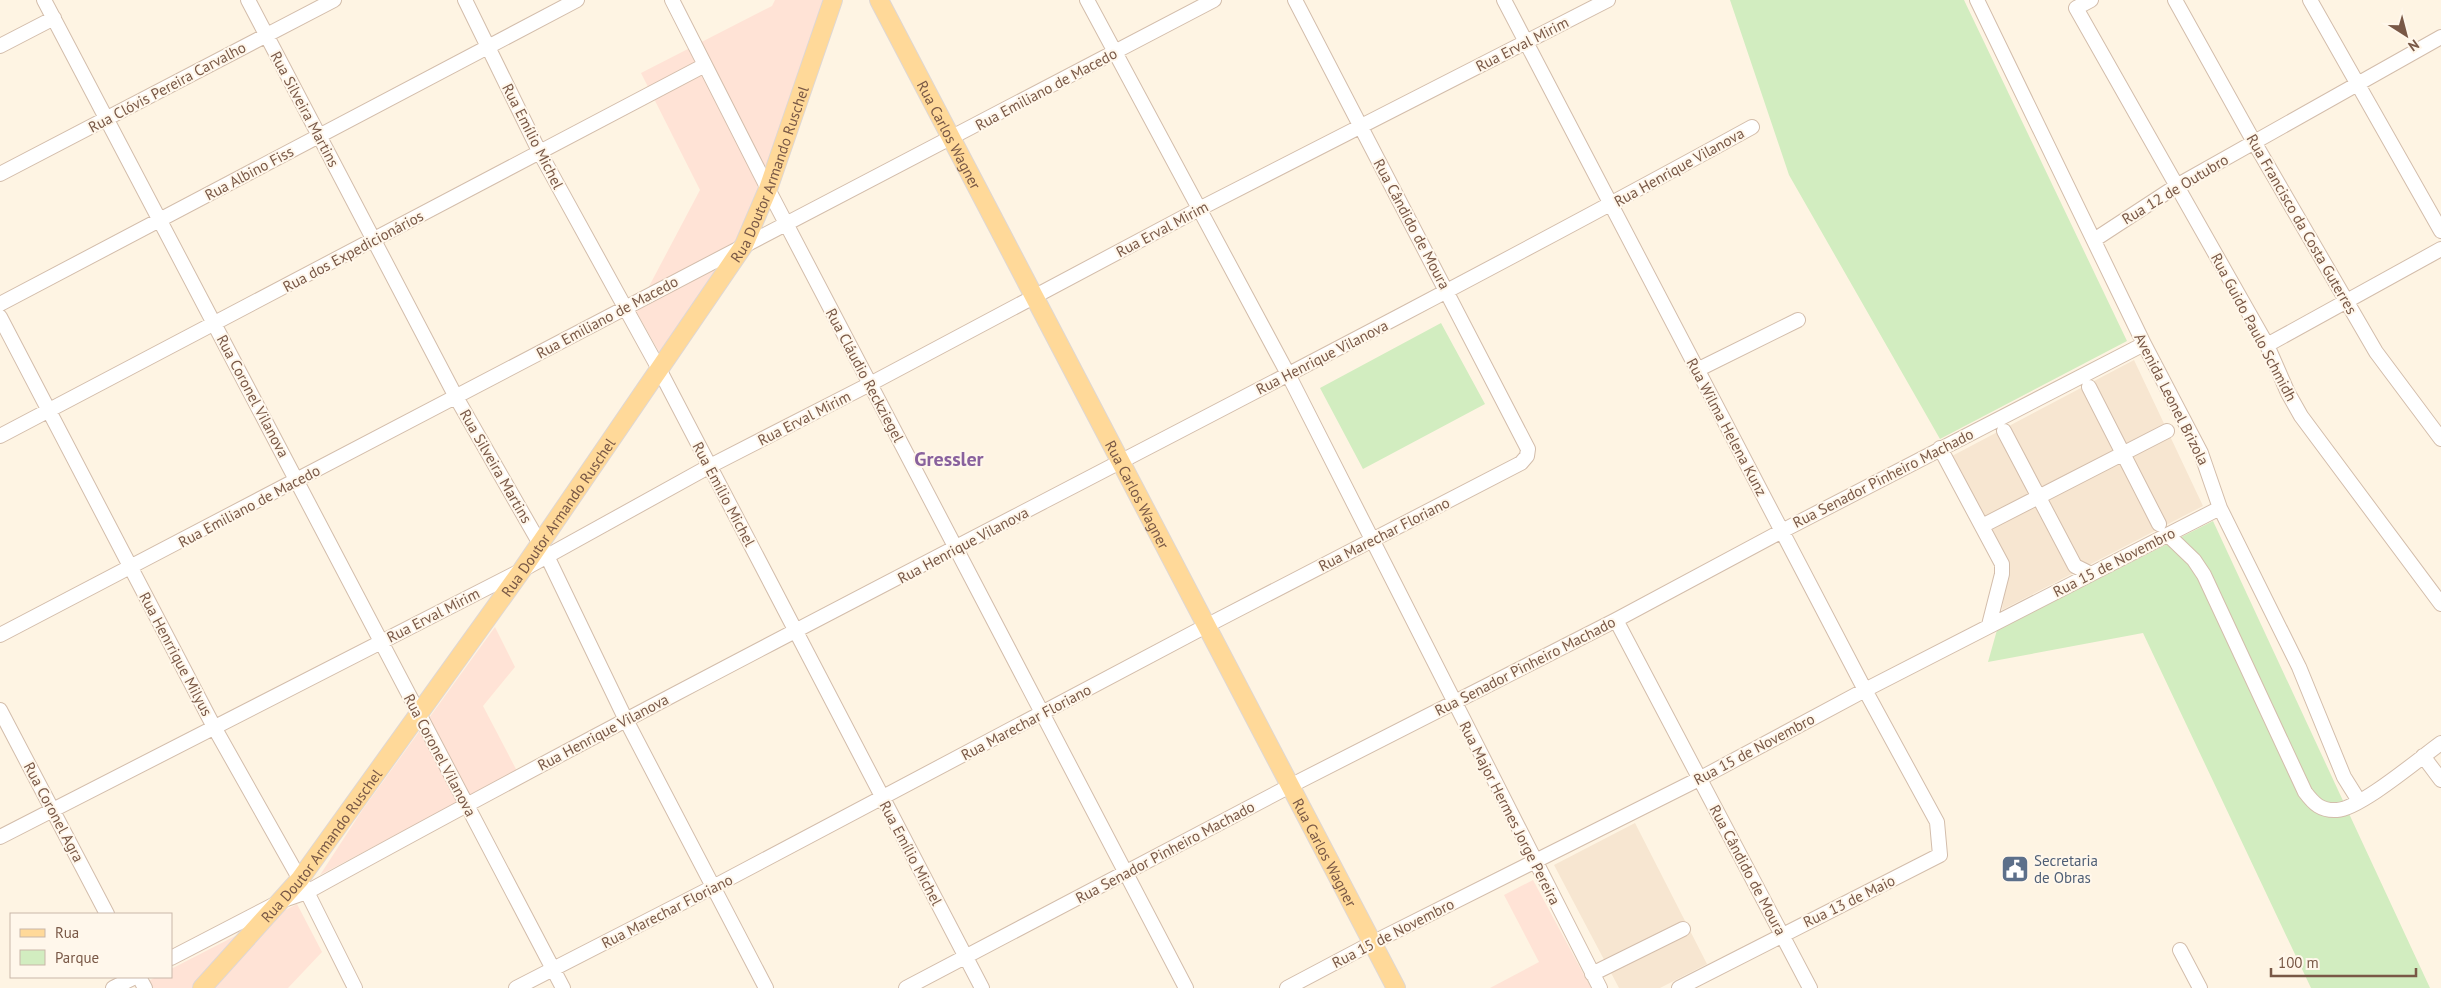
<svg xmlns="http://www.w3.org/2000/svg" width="2441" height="988" font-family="'PT Sans',sans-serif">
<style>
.residential{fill:#f7e6d1}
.commercial{fill:#ffe3d6}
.green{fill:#d2edc0}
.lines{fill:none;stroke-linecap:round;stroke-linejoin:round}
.minor-casing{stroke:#d3bdab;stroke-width:16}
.major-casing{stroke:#dfd7d3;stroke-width:20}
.minor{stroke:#fff;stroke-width:14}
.major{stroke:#ffd999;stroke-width:18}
.labels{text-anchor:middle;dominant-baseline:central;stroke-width:4;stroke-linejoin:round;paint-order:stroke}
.street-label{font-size:15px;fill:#795846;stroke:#fff7eb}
.service-label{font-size:15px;fill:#4e5e75;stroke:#fff7eb;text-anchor:start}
.district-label{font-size:20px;font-weight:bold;fill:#89619d;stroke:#fff7eb}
</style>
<rect width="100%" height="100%" fill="#fef4e3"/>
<path class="residential" d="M2134,360L2203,506L2002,610L2009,564L1952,456Z
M1635,823L1707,964L1660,988H1619L1554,865Z"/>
<path class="commercial" d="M775,0H829L773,156L742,234L660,354L636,311L700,190L641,73L772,6Z
M495,627L515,667L483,706L517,771L320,875L363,809Z
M1533,880L1591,988H1490L1539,962L1504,895Z
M297,904L322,952L288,988H135L156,977H171V969Z"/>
<path class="green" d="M1730,0H1964L2127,341L1940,439L1789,175Z
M1441,323L1485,404L1363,469L1320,388Z
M2213,521L2430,988H2311L2143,633L1988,662L1997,630Z"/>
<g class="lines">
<g class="minor-casing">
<path id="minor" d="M44,0L563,988
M248,0L456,397L547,556L626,720L766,988
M465,0L540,153L659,369L982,988
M672,0L768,189L1186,988
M1087,0L1288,374L1600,988
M1504,0L1865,690L1937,822L1940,855L1679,988
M1977,0L2144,344L2201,453L2220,508L2299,667L2344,777L2359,801
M2091,0L2076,8L2267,345L2288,393L2301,416L2441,604
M2175,0L2254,142L2376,352L2441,439
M2310,0L2441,231
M0,46L54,18
M0,174L334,0
M2094,240L2178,185L2441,37
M0,304L577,0
M0,317L214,727L307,892L355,988
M2267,345L2441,249
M1697,370L1798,320
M2089,387L2159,524
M2004,431L2075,566L2091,574
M0,436L705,65
M1940,448L2002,564V574L1989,625
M1982,526L2167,431
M2168,535L2194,560L2204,575L2305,792C2314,804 2321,811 2337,810C2360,809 2420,758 2441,743
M1616,620L1810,988
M0,635L1214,0
M0,710L107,914
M2423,756L2441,780
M0,837L522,570L710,466L870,384L1199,209L1608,0
M2180,950L2200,988
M171,958L281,901L307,892C784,629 1274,389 1752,127
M1592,974L1683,929
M139,977L145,988
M113,988L135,977
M516,988L713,887L1206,626L1521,463L1527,456L1528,449L1295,0
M906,988L1290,786L1616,620L1782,531L2144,344
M1287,988L1372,943L1699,779L1865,690L2220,508"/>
</g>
<g class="major-casing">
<g id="major">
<path id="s1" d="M879,0L1396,988"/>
<path id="s2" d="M202,988L300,879L522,570L744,245L768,189L833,0"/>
</g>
</g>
<use href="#minor" class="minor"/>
<use href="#major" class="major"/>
</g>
<defs>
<g id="civic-square" transform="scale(1.4375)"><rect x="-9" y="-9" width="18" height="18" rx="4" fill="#5c6f8a" stroke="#fff7eb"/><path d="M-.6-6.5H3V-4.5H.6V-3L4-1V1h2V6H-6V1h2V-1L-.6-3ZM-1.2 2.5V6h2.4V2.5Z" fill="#fff"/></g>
</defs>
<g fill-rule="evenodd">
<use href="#civic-square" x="2015" y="869"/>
</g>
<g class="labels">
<g class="street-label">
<text transform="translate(1522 44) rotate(-27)">Rua Erval Mirim</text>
<text transform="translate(167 87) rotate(-28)">Rua Clóvis Pereira Carvalho</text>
<text transform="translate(1046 89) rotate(-28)">Rua Emiliano de Macedo</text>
<text transform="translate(305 109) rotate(62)">Rua Silveira Martins</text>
<text stroke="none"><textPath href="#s1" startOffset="152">Rua Carlos Wagner</textPath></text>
<text transform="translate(533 136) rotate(63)">Rua Emílio Michel</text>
<text transform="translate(1679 167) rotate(-29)">Rua Henrique Vilanova</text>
<text transform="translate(249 173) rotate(-28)">Rua Albino Fiss</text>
<text stroke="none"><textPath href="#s2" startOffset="996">Rua Doutor Armando Ruschel</textPath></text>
<text transform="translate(2175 189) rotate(-31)">Rua 12 de Outubro</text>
<text transform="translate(1412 224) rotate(62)">Rua Cândido de Moura</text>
<text transform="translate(2302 224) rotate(60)">Rua Francisco da Costa Guterres</text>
<text transform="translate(1162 229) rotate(-28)">Rua Erval Mirim</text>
<text transform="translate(353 251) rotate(-28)">Rua dos Expedicionários</text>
<text transform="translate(607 317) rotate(-28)">Rua Emiliano de Macedo</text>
<text transform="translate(2254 327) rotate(62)">Rua Guido Paulo Schmidh</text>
<text transform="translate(1322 357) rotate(-27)">Rua Henrique Vilanova</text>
<text transform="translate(865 375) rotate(62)">Rua Cláudio Reckziegel</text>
<text transform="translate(253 396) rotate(62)">Rua Coronel Vilanova</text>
<text transform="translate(2172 399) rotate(63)">Avenida Leonel Brizola</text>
<text transform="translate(804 418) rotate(-27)">Rua Erval Mirim</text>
<text transform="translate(1727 427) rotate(62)">Rua Wilma Helena Kunz</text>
<text transform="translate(496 466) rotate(60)">Rua Silveira Martins</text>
<text transform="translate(1883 478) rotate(-27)">Rua Senador Pinheiro Machado</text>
<text transform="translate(724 494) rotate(62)">Rua Emílio Michel</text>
<text stroke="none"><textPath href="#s1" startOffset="558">Rua Carlos Wagner</textPath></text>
<text transform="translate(249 506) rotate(-28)">Rua Emiliano de Macedo</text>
<text stroke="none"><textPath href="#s2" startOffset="591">Rua Doutor Armando Ruschel</textPath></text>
<text transform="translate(1384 534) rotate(-27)">Rua Marechar Floriano</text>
<text transform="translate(963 545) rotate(-28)">Rua Henrique Vilanova</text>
<text transform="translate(2114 562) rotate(-27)">Rua 15 de Novembro</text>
<text transform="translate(433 615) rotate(-27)">Rua Erval Mirim</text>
<text transform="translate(176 654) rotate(62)">Rua Henrrique Milyus</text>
<text transform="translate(1525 666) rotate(-27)">Rua Senador Pinheiro Machado</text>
<text transform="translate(1026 722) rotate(-28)">Rua Marechar Floriano</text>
<text transform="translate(603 732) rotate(-28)">Rua Henrique Vilanova</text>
<text transform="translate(1754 749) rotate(-28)">Rua 15 de Novembro</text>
<text transform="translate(440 755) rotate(62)">Rua Coronel Vilanova</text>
<text transform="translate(54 812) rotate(62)">Rua Coronel Agra</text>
<text transform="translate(1510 813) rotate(63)">Rua Major Hermes Jorge Pereira</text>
<text stroke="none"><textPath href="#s2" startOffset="186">Rua Doutor Armando Ruschel</textPath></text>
<text transform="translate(1165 852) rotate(-28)">Rua Senador Pinheiro Machado</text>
<text transform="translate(911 853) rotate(62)">Rua Emílio Michel</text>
<text stroke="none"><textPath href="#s1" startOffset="962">Rua Carlos Wagner</textPath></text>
<text transform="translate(1748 870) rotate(62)">Rua Cândido de Moura</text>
<text transform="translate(1849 901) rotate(-26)">Rua 13 de Maio</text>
<text transform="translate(667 911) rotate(-27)">Rua Marechar Floriano</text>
<text transform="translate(1393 933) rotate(-27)">Rua 15 de Novembro</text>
</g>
<g class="service-label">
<text x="2034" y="860">Secretaria<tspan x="2034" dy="17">de Obras</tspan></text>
</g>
<g class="district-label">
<text x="949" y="459">Gressler</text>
</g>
</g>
<rect x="10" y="913" width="162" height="65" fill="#fff7eb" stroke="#c9b7a9"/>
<rect x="20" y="929" width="25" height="8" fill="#ffd999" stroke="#c9b7a9"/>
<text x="55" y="938" font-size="15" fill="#795846">Rua</text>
<rect x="20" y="950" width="25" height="15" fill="#d2edc0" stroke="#c9b7a9"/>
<text x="55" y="963" font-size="15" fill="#795846">Parque</text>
<g transform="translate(2406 35) rotate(144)" stroke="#fff7eb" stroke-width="4" paint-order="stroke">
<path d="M0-4L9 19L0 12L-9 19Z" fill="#795846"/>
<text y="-8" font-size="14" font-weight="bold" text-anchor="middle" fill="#795846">N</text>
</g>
<path d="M2271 968v8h145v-8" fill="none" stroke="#795846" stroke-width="2.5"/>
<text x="2278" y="968" font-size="15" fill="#795846" stroke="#fff7eb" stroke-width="4" paint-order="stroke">100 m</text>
</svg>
